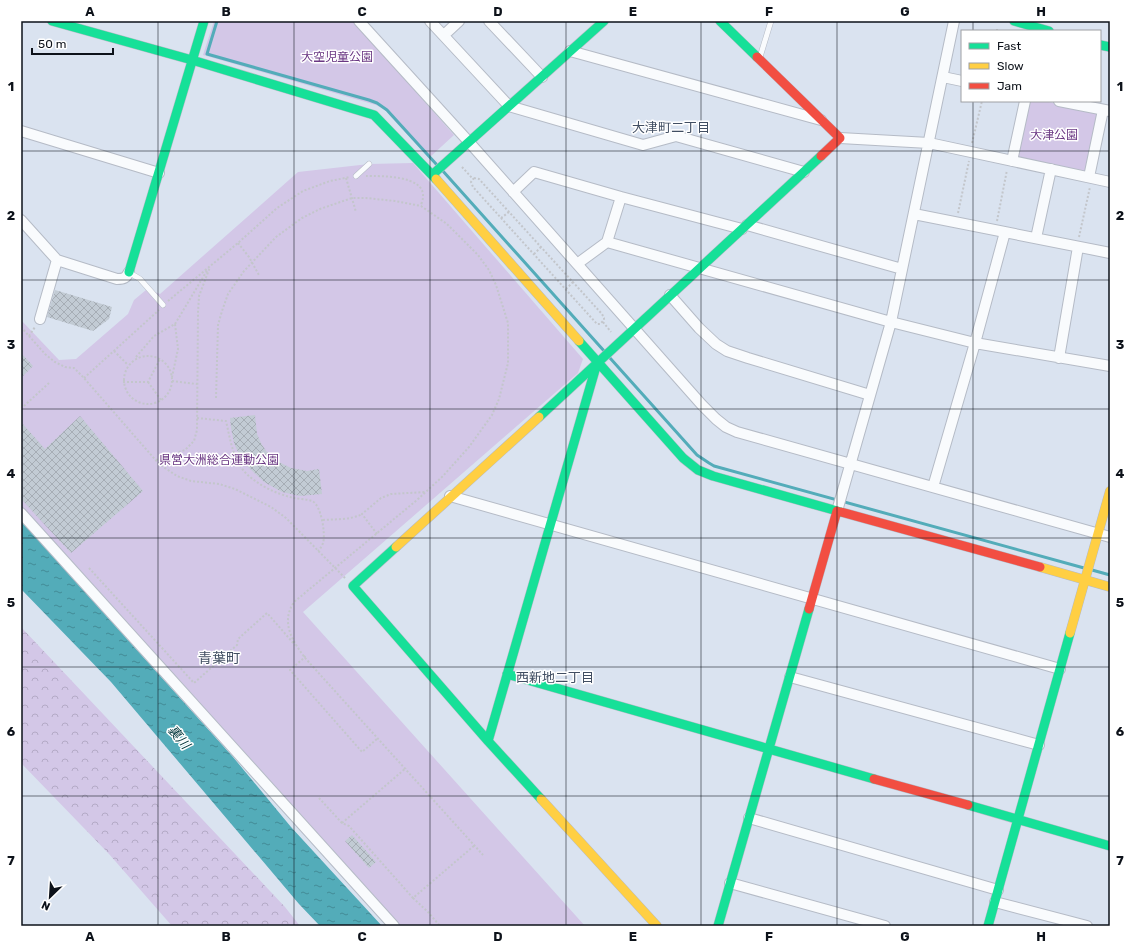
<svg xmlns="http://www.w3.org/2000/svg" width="1131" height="947" font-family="Rubik,'Noto Sans JP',sans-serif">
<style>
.forest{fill:url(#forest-crowns)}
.green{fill:#d3c7e7}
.water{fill:url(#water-ripples)}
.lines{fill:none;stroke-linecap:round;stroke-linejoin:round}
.stream{stroke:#53acb9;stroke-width:3}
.building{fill:url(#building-cross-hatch)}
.lane-casing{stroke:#b5bbc6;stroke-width:6}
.street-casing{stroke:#b5bbc6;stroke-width:12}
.fast-casing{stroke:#b5bbc6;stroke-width:10}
.slow-casing{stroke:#b5bbc6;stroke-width:10}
.jam-casing{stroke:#b5bbc6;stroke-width:10}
.path{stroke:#c3c6cb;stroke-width:2;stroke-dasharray:2 2;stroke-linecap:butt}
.lane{stroke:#f9fbfd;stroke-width:5}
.street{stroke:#f9fbfd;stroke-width:10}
.fast{stroke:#16e098;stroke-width:9}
.slow{stroke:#ffcf43;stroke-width:9}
.jam{stroke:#f24e42;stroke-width:9}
.grid{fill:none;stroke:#0d121a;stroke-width:1;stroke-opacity:0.55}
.labels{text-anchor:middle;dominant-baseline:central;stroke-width:3;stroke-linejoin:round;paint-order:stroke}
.park-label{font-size:12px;fill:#6a3783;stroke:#fff}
.neighbourhood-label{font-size:13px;fill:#414e62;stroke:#fff}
.water-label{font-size:13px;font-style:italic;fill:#00353a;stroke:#fff}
.quarter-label{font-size:14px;fill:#414e62;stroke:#fff}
.neatline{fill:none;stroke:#0d121a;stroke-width:1.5}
.grid-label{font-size:13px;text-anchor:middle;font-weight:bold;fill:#0d121a}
</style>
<defs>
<pattern id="forest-crowns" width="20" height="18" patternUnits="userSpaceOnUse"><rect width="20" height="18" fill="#d3c7e7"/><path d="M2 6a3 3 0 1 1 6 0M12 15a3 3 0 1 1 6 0" fill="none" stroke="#b4aac6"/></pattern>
<pattern id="water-ripples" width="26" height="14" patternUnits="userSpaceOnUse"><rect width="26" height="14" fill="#53acb9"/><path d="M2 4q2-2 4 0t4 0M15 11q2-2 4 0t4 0" fill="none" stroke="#438b96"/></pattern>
<pattern id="building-cross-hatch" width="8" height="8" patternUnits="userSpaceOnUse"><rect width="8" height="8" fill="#c2cbd4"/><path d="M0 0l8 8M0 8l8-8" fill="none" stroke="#a6adb5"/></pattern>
</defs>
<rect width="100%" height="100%" fill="#dae3f0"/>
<path class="forest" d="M21,627L285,907L300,926H172L109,854L21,763Z"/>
<path class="green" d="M214,21H353L454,135L429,158L392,118L385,110L376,105L203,55Z
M1030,101H1044L1094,111L1097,115L1086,170L1082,172L1021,159L1017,155L1029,102Z
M413,163L583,359L578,373L303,612L585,926H396L21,510V320L59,360L76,359L128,314L134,300L146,290H150L160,294L298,172L369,164Z"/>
<path class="water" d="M21,521L233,757L291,827L382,926H320L299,904L111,682L21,589Z"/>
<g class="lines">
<path class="stream" d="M217,21L207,54L369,100L377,103L387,110L437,165
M442,170L605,352
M610,358L697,455L709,463L714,466L1084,568
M1092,570L1110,575"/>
</g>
<path class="building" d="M55,290L112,307L109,319L93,331L47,317Z
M21,353L33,366L21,378Z
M255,415L257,434L261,443L266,451L279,462L291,468L307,471L319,469L322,494L300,496L282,492L264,482L245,464L237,450L234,443L231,428L230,418Z
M80,416L143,491L71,553L21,499V422L45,449Z
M352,835L376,862L369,868L345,841Z"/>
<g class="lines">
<g class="lane-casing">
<path id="lane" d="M760,57L771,21
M356,176L369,164
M130,273L140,279L163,305"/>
</g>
<g class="street-casing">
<path id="street" d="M359,21L469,142L702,405L716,419L726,427L737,432L1110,537
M430,21L509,106L643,145L676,136L804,172
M489,21L542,77
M444,35L459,21
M570,51L821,120
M943,77L962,81
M1059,101L1110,111
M21,131L159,173
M840,138L929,143L1110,182
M1012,161L1025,101
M1089,177L1103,110
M513,192L534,172L621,197
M914,214L1110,253
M21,220L57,260L117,279C124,279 126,278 129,272
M747,225L902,269
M1036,238L1051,169
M607,242L891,322L975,343L1110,366
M577,264L607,242L621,197L742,229
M670,295L699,328L716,344L727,351L748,358L870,395
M40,319L57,260
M1059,358L1078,247
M933,487L975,343L1005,232
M450,496L1060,669
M837,511L891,322L954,21
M21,513L394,926
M790,677L1039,745
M749,818L998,890
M730,883L885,926
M995,902L1087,926"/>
</g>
<g class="fast-casing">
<path id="fast" d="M52,21L192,60L374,115L436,179
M720,21L757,57
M1014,21L1049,31
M1100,45L1110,47
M432,175L604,21
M129,272L204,21
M579,341L683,458L698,470L713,476L841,512
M539,417L821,156
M396,547L353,586L488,741L541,799
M507,674L874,779
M488,741L597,363
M968,805L1110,846
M718,926L809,609
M988,926L1070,633"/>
</g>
<g class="slow-casing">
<path id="slow" d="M436,179L579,341
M396,547L539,417
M1040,567L1110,587
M1070,633L1110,491
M541,799L657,926"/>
</g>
<g class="jam-casing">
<path id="jam" d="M757,57L840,138L821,156
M841,512L1040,567
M809,609L837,511
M874,779L968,805"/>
</g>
<path class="path" d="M997,31V28
M972,143L982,101
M462,167L473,179
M366,176C380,176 425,175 423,197C423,200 421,204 421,206
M346,178L356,212
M474,178L479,179L602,314L604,318V320L600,324H597L473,187L471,182Z
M958,213L969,161
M501,218L509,212
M997,221L1007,170
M1079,237L1090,187
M238,243L249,257L259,275
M534,254L541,247
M566,289L573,282
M168,301L238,243L277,208L303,191L330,181L350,177
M603,322L611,332
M175,324L208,269
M21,327L45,354L55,362L65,367L74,368L84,378L159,464L177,476L191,481L219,484L235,489L271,507L286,518L345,578
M29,336L35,327
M114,351L128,365
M124 380a24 24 0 1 1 48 0a24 24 0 1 1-48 0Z
M136,357L154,336L175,324L178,349L172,377
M84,378L159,310
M172,381L197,384
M123,382H148L160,359
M148,382L161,400
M216,398L218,325L222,311L228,294L244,271L276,237L302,218L320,209L352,198H366L395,201L421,206L447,224L478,255L489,270L496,285L508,323V363L499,399L492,415L469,447L443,476L417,500L294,602C280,623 293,642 306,659L483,855
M24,406L49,383
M197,418L226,421C230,438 232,455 243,470C255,484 276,494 294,498C299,499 306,499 312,501C321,504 326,535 323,543C322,546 320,549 318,551
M156,460L185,450L194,441L197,430L198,312L199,296L210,267
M323,520C336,519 351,520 362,514
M377,534L362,514L381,498L391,494L426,492
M89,568L194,683L237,645L238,639L267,613L295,645
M304,656L305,657L290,670L362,752L378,738
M319,798L342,823L349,826L413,898L475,845
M342,823L406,768
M413,898L428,912L440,926"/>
<use href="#lane" class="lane"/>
<use href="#street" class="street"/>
<use href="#fast" class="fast"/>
<use href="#slow" class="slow"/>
<use href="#jam" class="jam"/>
</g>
<path class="grid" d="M158,21V926M294,21V926M430,21V926M566,21V926M701,21V926M837,21V926M973,21V31M973,101V926M21,151H1110M21,280H1110M21,409H1110M21,538H1110M21,667H1110M21,796H1110"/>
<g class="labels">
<g class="park-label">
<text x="337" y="57">大空児童公園</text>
<text x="1054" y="135">大津公園</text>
<text x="219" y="460">県営大洲総合運動公園</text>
</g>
<g class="neighbourhood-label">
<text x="671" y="127">大津町二丁目</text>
<text x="555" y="677">西新地二丁目</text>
</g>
<g class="water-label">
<text transform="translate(179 737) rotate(50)">裏川</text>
</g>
<g class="quarter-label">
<text x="219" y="658">青葉町</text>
</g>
</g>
<rect width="1131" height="947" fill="none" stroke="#ffffff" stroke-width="44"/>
<rect x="961" y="30" width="140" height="72" fill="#ffffff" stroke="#9ea0a3"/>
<rect x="969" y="43" width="20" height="6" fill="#16e098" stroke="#9ea0a3"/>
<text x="997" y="50" font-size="12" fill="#0d121a">Fast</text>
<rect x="969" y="63" width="20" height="6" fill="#ffcf43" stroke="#9ea0a3"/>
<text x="997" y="70" font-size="12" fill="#0d121a">Slow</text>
<rect x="969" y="83" width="20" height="6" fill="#f24e42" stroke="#9ea0a3"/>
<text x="997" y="90" font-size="12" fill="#0d121a">Jam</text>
<g transform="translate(50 897) rotate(205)" stroke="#ffffff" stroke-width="3" paint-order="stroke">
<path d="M0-3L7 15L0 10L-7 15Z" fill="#0d121a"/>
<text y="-6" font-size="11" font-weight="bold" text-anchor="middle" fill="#0d121a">N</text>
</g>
<path d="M32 48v6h81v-6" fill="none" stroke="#0d121a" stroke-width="2"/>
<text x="38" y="48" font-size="12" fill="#0d121a" stroke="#ffffff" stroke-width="3" paint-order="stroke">50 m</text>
<rect x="22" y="22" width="1087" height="903" class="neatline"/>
<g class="grid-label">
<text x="90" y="16">A</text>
<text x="226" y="16">B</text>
<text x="362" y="16">C</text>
<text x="498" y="16">D</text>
<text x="633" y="16">E</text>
<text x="769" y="16">F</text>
<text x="905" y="16">G</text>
<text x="1041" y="16">H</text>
<text x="11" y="91">1</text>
<text x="1120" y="91">1</text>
<text x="11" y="220">2</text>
<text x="1120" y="220">2</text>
<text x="11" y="349">3</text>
<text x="1120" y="349">3</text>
<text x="11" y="478">4</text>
<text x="1120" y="478">4</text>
<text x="11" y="607">5</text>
<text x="1120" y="607">5</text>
<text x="11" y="736">6</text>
<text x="1120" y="736">6</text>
<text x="11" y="865">7</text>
<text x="1120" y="865">7</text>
<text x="90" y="941">A</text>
<text x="226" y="941">B</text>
<text x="362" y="941">C</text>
<text x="498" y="941">D</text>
<text x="633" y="941">E</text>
<text x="769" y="941">F</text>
<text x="905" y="941">G</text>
<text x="1041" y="941">H</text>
</g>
</svg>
